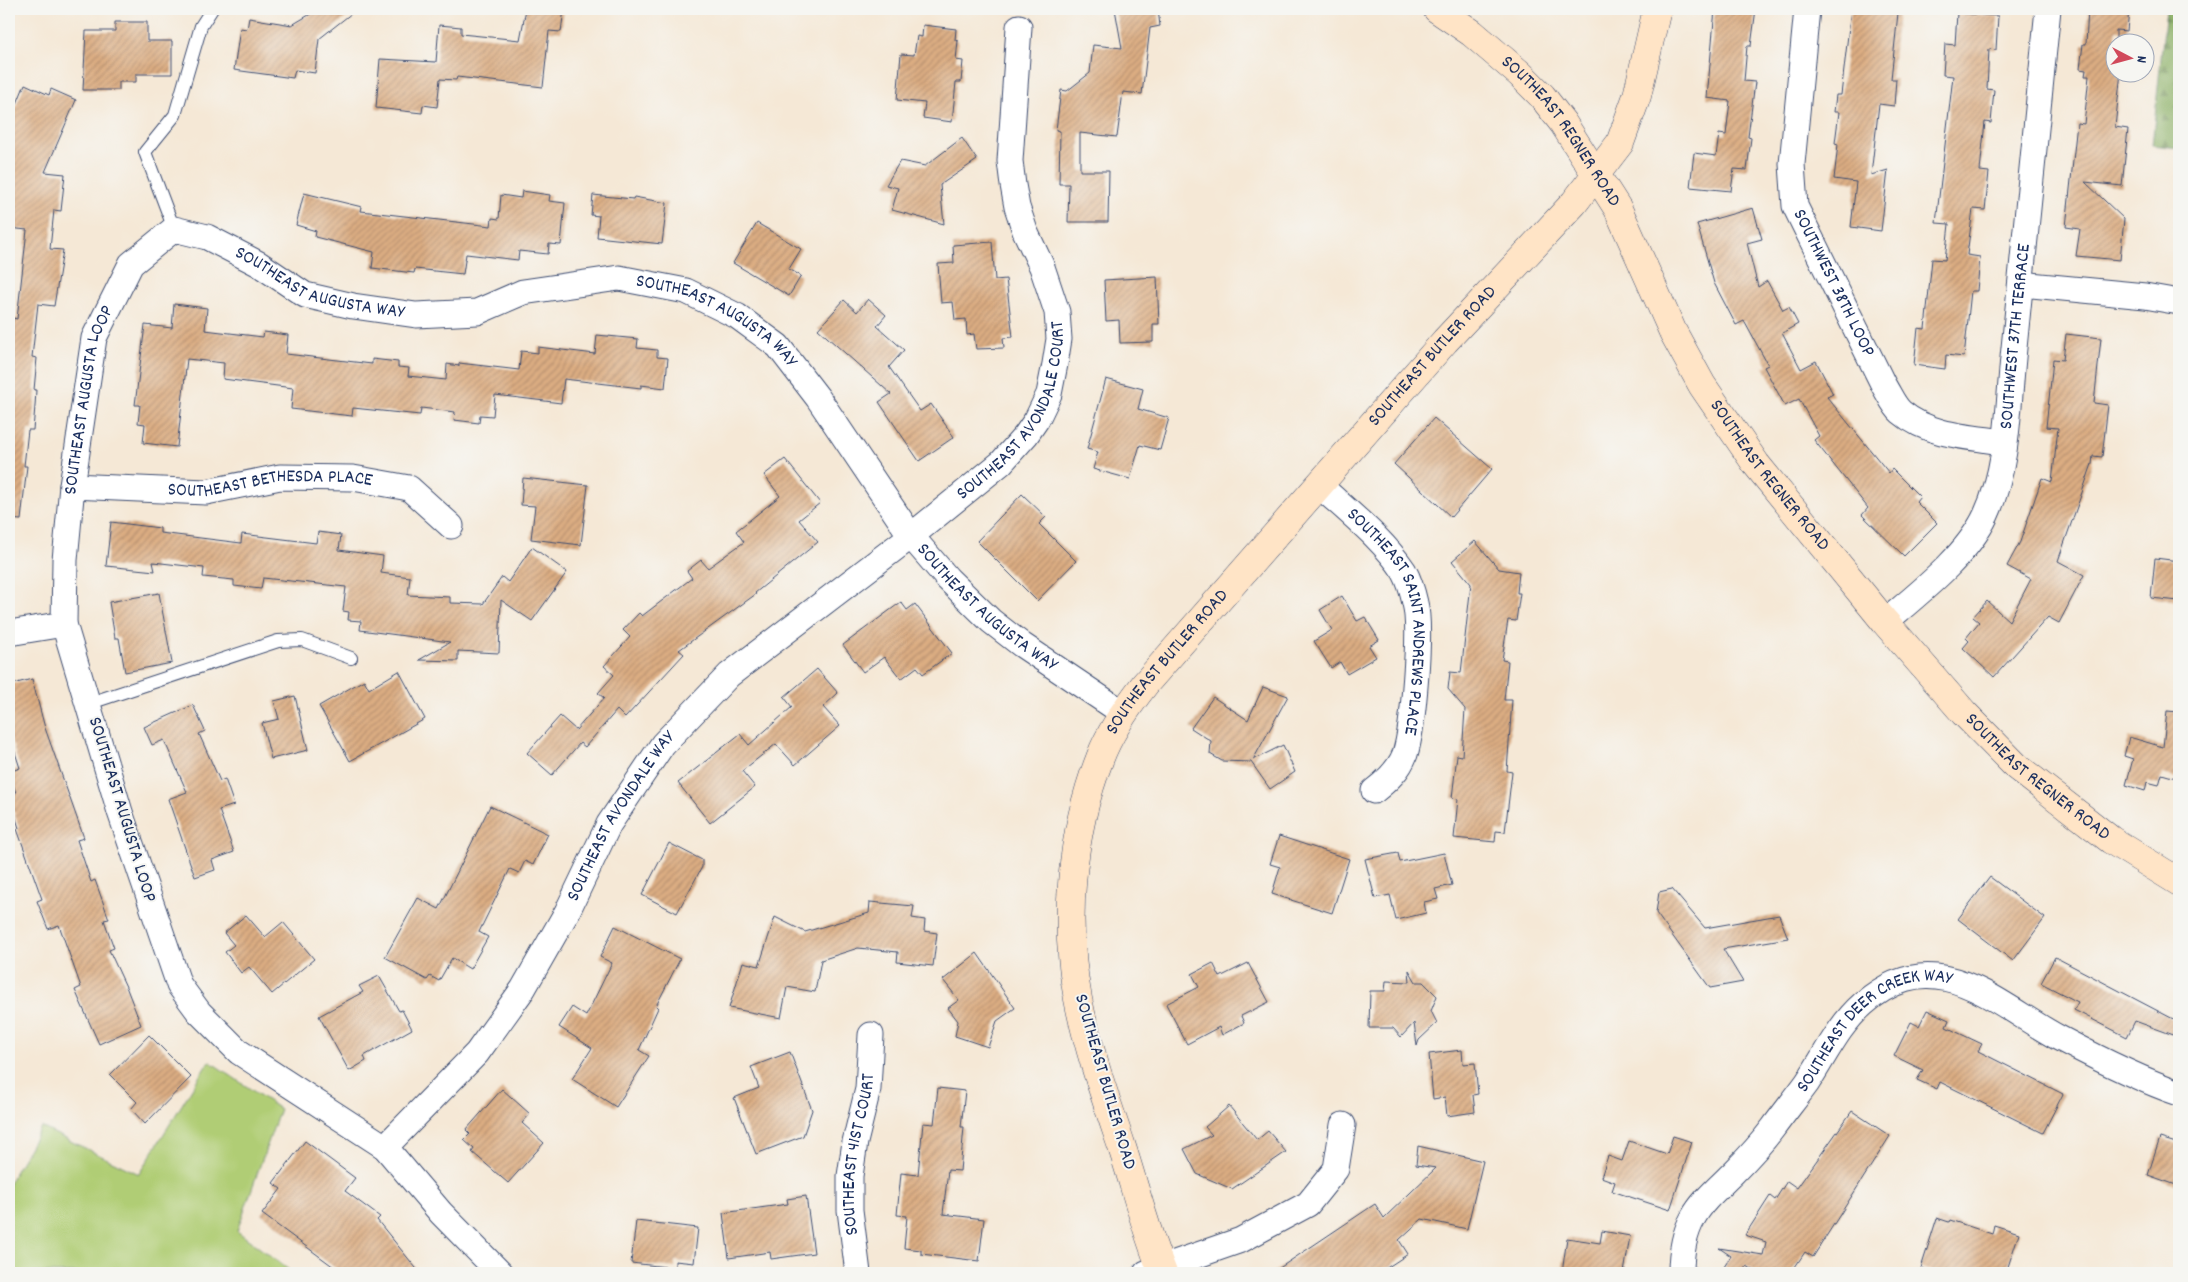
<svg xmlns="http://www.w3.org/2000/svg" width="2188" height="1282" font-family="Dekko,sans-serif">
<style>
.green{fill:#b0cd74;stroke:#667e69}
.forest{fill:url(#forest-firs);stroke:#547062}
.building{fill:url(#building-hatch)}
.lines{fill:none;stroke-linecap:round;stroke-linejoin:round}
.lane-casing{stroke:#3c4b70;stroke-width:14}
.street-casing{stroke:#3c4b70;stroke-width:27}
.secondary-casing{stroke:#3c4b70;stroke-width:29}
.lane{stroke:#fff;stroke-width:12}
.street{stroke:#fff;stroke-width:25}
.secondary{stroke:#ffe4c6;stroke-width:28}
.labels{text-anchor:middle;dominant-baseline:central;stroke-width:4;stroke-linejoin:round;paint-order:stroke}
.street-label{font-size:19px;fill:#1b2f5e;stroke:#f6f6f2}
</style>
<defs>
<pattern id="forest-firs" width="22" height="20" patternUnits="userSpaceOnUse" patternTransform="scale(1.25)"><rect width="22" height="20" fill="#8cb066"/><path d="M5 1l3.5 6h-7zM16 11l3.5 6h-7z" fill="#729057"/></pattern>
<pattern id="building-hatch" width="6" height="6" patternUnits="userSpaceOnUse" patternTransform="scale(1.25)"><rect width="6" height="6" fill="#dcad82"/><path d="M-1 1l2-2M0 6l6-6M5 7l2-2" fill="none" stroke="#b28d6e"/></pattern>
</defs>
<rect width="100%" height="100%" fill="#f6f6f2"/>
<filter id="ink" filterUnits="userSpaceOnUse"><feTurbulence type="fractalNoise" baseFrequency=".02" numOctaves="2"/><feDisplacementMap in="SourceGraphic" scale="10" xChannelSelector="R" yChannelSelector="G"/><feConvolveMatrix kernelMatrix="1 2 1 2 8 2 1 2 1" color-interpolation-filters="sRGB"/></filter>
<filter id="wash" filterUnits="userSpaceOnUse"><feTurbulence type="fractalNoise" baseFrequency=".0096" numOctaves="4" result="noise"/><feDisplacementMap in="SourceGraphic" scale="20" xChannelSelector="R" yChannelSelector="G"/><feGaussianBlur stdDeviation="1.12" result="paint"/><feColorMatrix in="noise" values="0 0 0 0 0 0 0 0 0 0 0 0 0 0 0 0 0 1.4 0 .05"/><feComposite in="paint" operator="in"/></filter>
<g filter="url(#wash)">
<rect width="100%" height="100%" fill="#f5e8d6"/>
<path class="green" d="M209,1061L280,1109L237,1231L293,1273H9V1183L41,1127L139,1174Z"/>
<path class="forest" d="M2166,9H2179V148L2152,145Z"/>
<g id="blocks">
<path class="building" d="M319,9H357L319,39L315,73L295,70L293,78L234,70L240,28L247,29L249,18L292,25Z
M526,9H564L561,32L549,31L543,87L457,77L456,80L440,79L437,107L423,105L422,113L376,108L380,59L436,62L439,25L461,27V34L520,40Z
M1115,9H1158L1160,26L1150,28L1142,94L1123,92L1117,137L1080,133V171H1109L1108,222H1068L1069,184H1059L1060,131L1056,130L1061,90L1067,91L1090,73L1093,45L1122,48Z
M1715,9H1756L1751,46H1747L1744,81L1755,82L1748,137L1751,138L1747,170L1734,169L1731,191L1690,187L1694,153L1716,156L1719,134L1726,135L1730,101L1707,98Z
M1851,9L1898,13L1891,79H1896L1894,106L1879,104L1871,175L1888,170L1881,231L1851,227L1856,182L1834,179L1838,144L1835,143L1839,112H1834L1836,95H1841Z
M2088,9H2129L2127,31L2116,30V72H2121L2115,127L2128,129L2122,186L2085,182L2124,219L2120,260L2076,256L2080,229L2066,227L2077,123L2084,124L2089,76H2085L2086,70L2080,69L2083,44H2086Z
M1957,13L1998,16L1996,50L1989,49L1987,89L1994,90L1991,123L1985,122L1980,171L1989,172L1985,210L1973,209L1967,255L1980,257L1977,291H1971L1964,357L1946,355L1945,369L1914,365L1918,328L1925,329L1932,259L1945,260L1949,224L1936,223L1953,76L1943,75L1945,44L1955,45Z
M115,22H147V41H172V74H136V82H119V90H83L86,31H115Z
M923,25L956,29L955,40L958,41L956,60L963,61L961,82H956L952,122L923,118L925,103L897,100L901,54L914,55L917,36L922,37Z
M25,84L49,95L51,89L76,100L45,172L65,174L61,211L54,210L50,249L63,250L54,306L38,304L32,357L37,358L34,390H36L35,406L33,430H28L24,466H27L21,520L9,519V329H12L13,318L17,319L27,230L9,228V195L13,156L9,154V123Z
M962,138L977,160L940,185L944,224L892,210L898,188L886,185L900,161L925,166Z
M522,191L550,195L549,201L565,203L561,245L549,244L548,254L519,251L518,260L466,254L463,274L415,269L414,273L372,268L374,252L315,237L316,231L296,225L304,193L362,207L361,211L491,226L492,218L499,219L501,195L521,198Z
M593,195L633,199L634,197L667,203L662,244L597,237L599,216L591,215Z
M1753,208L1762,239L1747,243L1758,287L1767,281L1783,310L1789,307L1798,324L1782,333L1801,369L1816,361L1833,394L1827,397L1889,473L1892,469L1920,497L1916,502L1937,523L1904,556L1862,515L1868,508L1814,440L1819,436L1799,399L1785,406L1764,367L1768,365L1744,321L1736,325L1714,283L1697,224Z
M757,223L801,249L789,269L801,276L789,296L733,263Z
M992,242L995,280L1006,279L1013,337L1003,338L1004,348L976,349L974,334L967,335L966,319L955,320L953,302L941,303L938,264L954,263L953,245Z
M1157,277L1159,324H1153V342L1120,343L1119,320L1106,321L1104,280Z
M868,299L886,315L877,326L904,350L889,367L920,411L931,404L954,437L919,461L879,402L891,394L818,329L844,300L857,312Z
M174,304L207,308L205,330L263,337L264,332L288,335L286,354L372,364V359L398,362V367L409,368L408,376L446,380L447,364L459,366V363L519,370L521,351L538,353V347L595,354L597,335L638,339L637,348L657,350V357L668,358L665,388L641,385V388L564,379L561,403L495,395L493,416L480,415L479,423L454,420L455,412L421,408L420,415L353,408L352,416L291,409L293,388L223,379L224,363L187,359L177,447L143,443L145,424L138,423L140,405H135L145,325L172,328Z
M2066,334L2101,338L2094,403L2108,405L2102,457L2093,456L2092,464L2058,561L2084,575L2059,623L2048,617L1994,677L1963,648L1969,641L1966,638L1979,622L1973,617L1987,601L2009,621L2031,579L2007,566L2020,542L2042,478L2052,482L2058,428L2046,427L2051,380L2053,359L2063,360Z
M1106,379L1143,389L1138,409L1169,418L1160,450L1140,445L1130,479L1093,469L1098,452L1087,449Z
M1434,418L1492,469L1451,517L1394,464Z
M785,459L820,503L799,520L818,542L755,593L756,594L679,650L684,654L625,718L617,710L585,747L580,743L552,775L527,753L560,716L576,730L604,698L598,693L614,675L604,666L630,637L623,630L639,613L642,616L692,578L687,571L701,560L708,568L744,542L736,531L780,496L764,475Z
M523,478L588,485L581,545L531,539L535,506L521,505Z
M1022,494L1046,517L1039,524L1076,561L1037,601L977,541Z
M111,522L160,528V533L241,543L242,534L316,543L318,532L341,535L339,550L383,556L381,573L410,577L408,595L450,597V603L483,604L502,577L508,582L532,547L567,572L532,621L501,600L499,653L458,651V661L419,660L450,642L360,630L361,621L348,620L349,612L343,611L346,587L263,578L261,589L234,586V580L203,577L204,568L153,562L155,571L106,566Z
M1475,541L1499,569L1519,572L1517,593H1520L1516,621L1508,620L1502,660L1508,661L1504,700H1512L1507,771L1512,772L1505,832L1496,831L1495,842L1454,838L1458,799L1452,798L1457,755L1462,756L1465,709L1448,689L1450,672L1461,673L1471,584L1452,561Z
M2155,558L2179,561V601L2151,598Z
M159,593L172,663L125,672L119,638H115L109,602Z
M1342,596L1357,621L1365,617L1379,640L1369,646L1376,657L1347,674L1340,662L1331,668L1314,641L1332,630L1320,610Z
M901,602L907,610L915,604L952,653L923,674L917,667L901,679L884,657L863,672L843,645Z
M817,669L838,693L823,707L840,726L795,765L776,744L742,771L755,787L710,823L678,783L740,734L749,745L792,707L784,697Z
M399,671L425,719L350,761L319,706L364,680L369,689Z
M32,679L45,728L84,838L77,840L91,882L95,880L109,919L104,920L114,948L109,950L127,989L141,1025L99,1044L75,990L81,987L59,925L48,929L37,901L42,899L17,829L19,828L9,797L16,793L9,772L20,768L9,734V685Z
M1263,687L1288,696L1253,760L1283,745L1295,772L1270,789L1251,762L1222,761L1210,754L1211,741L1191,728L1213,697L1248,720Z
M295,696L308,750L271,759L262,723L279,719L274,701Z
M193,705L205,731L199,734L220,781L225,779L234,805L219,810L234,852L212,860L215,870L195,877L168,799L187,792L164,740L152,745L144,727Z
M2167,711L2179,712V779L2162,774L2159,785L2147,782L2145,791L2126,785L2133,759L2124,756L2129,737L2163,747Z
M490,806L548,834L533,865L525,861L519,873L510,869L479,932L488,937L470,969L452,958L439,981L430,976L427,980L385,957L418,898L439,909Z
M1279,836L1349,859L1332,913L1272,894L1280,867L1270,864Z
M669,843L702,860V867L677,913L642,895Z
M1398,853L1400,862L1444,853L1452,885L1435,889L1438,899L1424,902L1426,913L1396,920L1390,895L1375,898L1365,859Z
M1990,877L2045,918L2013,961L1958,919Z
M1672,889L1705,928L1779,915L1788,938L1723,949L1743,982L1710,988L1656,913L1659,892Z
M870,902L914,906L912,918L925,920L924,931L937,933L933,966L897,962L898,952L858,948L821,960L815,992L787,987L781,1018L729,1008L743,962L759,966L775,917L805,932L869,913Z
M246,915L265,937L283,922L314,959L272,994L249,967L241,973L225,952L234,945L224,933Z
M615,926L680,959L656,1006L658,1008L639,1050L649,1056L616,1107L572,1079L592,1048L559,1027L572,1007L586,1016L612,963L600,957Z
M977,953L1015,1008L997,1021L988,1047L955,1036L958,1021L948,1008L959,1000L943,980Z
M2055,957L2179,1022V1037L2135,1021L2127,1037L2074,1010L2078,1002L2041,983Z
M1213,963L1220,977L1248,963L1269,1002L1241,1016L1244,1023L1222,1035L1219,1027L1187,1044L1166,1004L1199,987L1192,974Z
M1409,970L1416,982H1423L1437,996L1431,1011L1437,1023L1419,1040L1417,1046L1414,1023L1401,1037L1393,1028H1369L1370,991H1385L1386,981L1410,982Z
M379,976L399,1011L402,1010L412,1029L364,1056L366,1061L349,1071L319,1016L363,992L359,986Z
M1927,1010L1949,1020L1946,1027L1982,1044L1978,1051L2063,1094L2043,1133L1940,1082L1937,1089L1917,1080L1923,1070L1894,1056L1911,1022L1919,1026Z
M149,1035L191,1077L145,1124L131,1109L137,1102L110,1075Z
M1462,1050L1463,1064L1475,1063L1478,1094L1473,1095L1475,1112L1447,1116L1445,1097L1433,1099L1429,1054Z
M790,1052L812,1110L803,1136L756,1154L734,1098L759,1088L751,1067Z
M938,1088L965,1091L961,1127H964L960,1171L948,1170L943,1214L984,1219L979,1261L921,1254V1250L904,1248L907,1216L897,1215L901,1173L918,1175L923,1123L934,1124Z
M502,1089L530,1114L522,1123L544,1143L508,1183L472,1152L474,1149L464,1140L470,1134L466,1130Z
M1229,1106L1257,1140L1268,1131L1286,1152L1232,1189L1197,1174L1184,1149L1212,1135L1205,1127Z
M1852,1111L1890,1136L1813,1257L1805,1252L1791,1273H1758L1747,1266L1743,1273H1734L1724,1267L1731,1256L1719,1248L1763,1255L1766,1242L1745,1235L1770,1196L1775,1200L1787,1181L1797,1188Z
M1673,1136L1692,1142L1670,1210L1612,1191L1615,1182L1601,1177L1608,1156L1622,1161L1629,1141L1667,1154Z
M2160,1138L2179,1144V1186L2148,1175Z
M305,1141L355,1178L345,1191L380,1217L377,1220L420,1273H342L262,1214L281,1189L273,1183Z
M1418,1146L1483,1161L1467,1229L1422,1219L1399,1240L1408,1254L1379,1273H1272L1375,1204L1384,1218L1436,1168L1416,1165Z
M806,1196L814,1253L771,1259L770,1252L729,1258L723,1213L788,1204L787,1199Z
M1937,1218L1949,1222L1950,1220L1992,1234L1994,1225L2019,1233L2006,1273H1937L1921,1268Z
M636,1221L698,1228L694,1263L675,1261V1268L631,1263Z
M1602,1231L1630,1236L1624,1273H1562L1567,1238L1600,1243Z"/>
</g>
</g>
<g filter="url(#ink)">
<use href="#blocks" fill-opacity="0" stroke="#3c4b70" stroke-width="1"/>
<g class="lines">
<g class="lane-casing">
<path id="lane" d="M174,229L145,152L175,115L201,26L212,9
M87,704L278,641L302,640L351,658"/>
</g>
<g class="street-casing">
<g id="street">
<path id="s1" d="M1807,9L1792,164L1795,206L1884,386C1889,394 1894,406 1901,412C1929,436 1970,437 2004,442"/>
<path d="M2021,284L2145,296L2179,302"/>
<path id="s2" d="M1319,485C1348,512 1382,538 1404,571C1409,580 1413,594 1415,603C1422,629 1413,729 1405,754C1399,770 1387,781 1374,791"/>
<path id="s3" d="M72,486L206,492L280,477L353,478L409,488L451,526"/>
<path id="s4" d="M1885,622C1919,593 1967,556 1986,515C2009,466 2008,402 2014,348C2026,235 2037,122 2048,9"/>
<path d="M9,633L64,624"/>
<path id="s5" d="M385,1147L477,1053L523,989L567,912L609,824L663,744L729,675L911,536L1001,463L1026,435L1037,419L1049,394L1055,364L1059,339L1057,312L1042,267L1025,231L1017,207L1013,185L1010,161L1019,27"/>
<path id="s6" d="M500,1273L441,1213L385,1147L239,1052L199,1012L179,985L120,812L64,624L65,560L72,486L94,338L131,264L174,229L207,237L259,264L305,295L353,306L416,315L477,312L523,292L619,278L686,291L737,316L778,346L818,398L911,536L948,579L991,621L1022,645L1123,713"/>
<path id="s7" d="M858,1273L850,1210V1176L855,1142L868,1089L871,1035"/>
<path d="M1146,1273L1241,1240L1308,1204L1336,1169L1343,1125"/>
<path id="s8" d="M1681,1273C1681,1256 1684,1234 1693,1218C1702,1201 1719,1187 1733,1173C1747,1159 1761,1144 1773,1128C1784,1113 1796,1098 1807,1083C1825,1056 1838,1026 1863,1004C1936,940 1994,1003 2059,1038C2095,1057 2141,1080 2179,1093"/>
</g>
</g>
<g class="secondary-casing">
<g id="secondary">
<path id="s9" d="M1437,9L1472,33L1520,74L1542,96L1563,123L1618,209L1673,332L1702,385L1756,464L1885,622L1964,713L2017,767L2111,840L2179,882"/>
<path id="s10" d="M1163,1273C1146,1232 1135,1187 1121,1144C1105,1097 1088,1049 1078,999C1063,922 1071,832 1100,758C1110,731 1127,707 1145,684L1445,341L1574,203L1620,143L1637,96L1657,9"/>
</g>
</g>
<use href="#lane" class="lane"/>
<use href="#street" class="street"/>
<use href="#secondary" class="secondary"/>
</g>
</g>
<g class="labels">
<g class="street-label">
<text stroke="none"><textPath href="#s9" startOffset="176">SOUTHEAST REGNER ROAD</textPath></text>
<text stroke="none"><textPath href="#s6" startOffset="1398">SOUTHEAST AUGUSTA WAY</textPath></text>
<text stroke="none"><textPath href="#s1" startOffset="284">SOUTHWEST 38TH LOOP</textPath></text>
<text stroke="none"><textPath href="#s6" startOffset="1818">SOUTHEAST AUGUSTA WAY</textPath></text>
<text stroke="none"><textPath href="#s4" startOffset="330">SOUTHWEST 37TH TERRACE</textPath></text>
<text stroke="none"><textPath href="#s10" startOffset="1055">SOUTHEAST BUTLER ROAD</textPath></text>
<text stroke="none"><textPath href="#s6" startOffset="1040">SOUTHEAST AUGUSTA LOOP</textPath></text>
<text stroke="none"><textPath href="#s5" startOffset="986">SOUTHEAST AVONDALE COURT</textPath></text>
<text stroke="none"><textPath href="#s9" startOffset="581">SOUTHEAST REGNER ROAD</textPath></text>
<text stroke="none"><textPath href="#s3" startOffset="199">SOUTHEAST BETHESDA PLACE</textPath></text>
<text stroke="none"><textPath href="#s6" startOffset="2222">SOUTHEAST AUGUSTA WAY</textPath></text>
<text stroke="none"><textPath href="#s2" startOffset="164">SOUTHEAST SAINT ANDREWS PLACE</textPath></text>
<text stroke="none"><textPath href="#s10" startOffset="650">SOUTHEAST BUTLER ROAD</textPath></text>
<text stroke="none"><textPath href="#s9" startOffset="986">SOUTHEAST REGNER ROAD</textPath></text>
<text transform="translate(121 810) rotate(73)">SOUTHEAST AUGUSTA LOOP</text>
<text stroke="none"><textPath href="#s5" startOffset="409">SOUTHEAST AVONDALE WAY</textPath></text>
<text stroke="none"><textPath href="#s8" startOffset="326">SOUTHEAST DEER CREEK WAY</textPath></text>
<text transform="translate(1104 1082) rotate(74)">SOUTHEAST BUTLER ROAD</text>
<text stroke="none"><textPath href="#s7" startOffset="120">SOUTHEAST 41ST COURT</textPath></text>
</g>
</g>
<rect width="2188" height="1282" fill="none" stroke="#f6f6f2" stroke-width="30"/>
<g transform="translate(2130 58) rotate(96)"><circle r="24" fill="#f6f6f2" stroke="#9ea6b7"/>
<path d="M0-4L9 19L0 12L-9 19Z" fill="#d1495b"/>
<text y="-8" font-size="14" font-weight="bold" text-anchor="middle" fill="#1b2f5e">N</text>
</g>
</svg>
